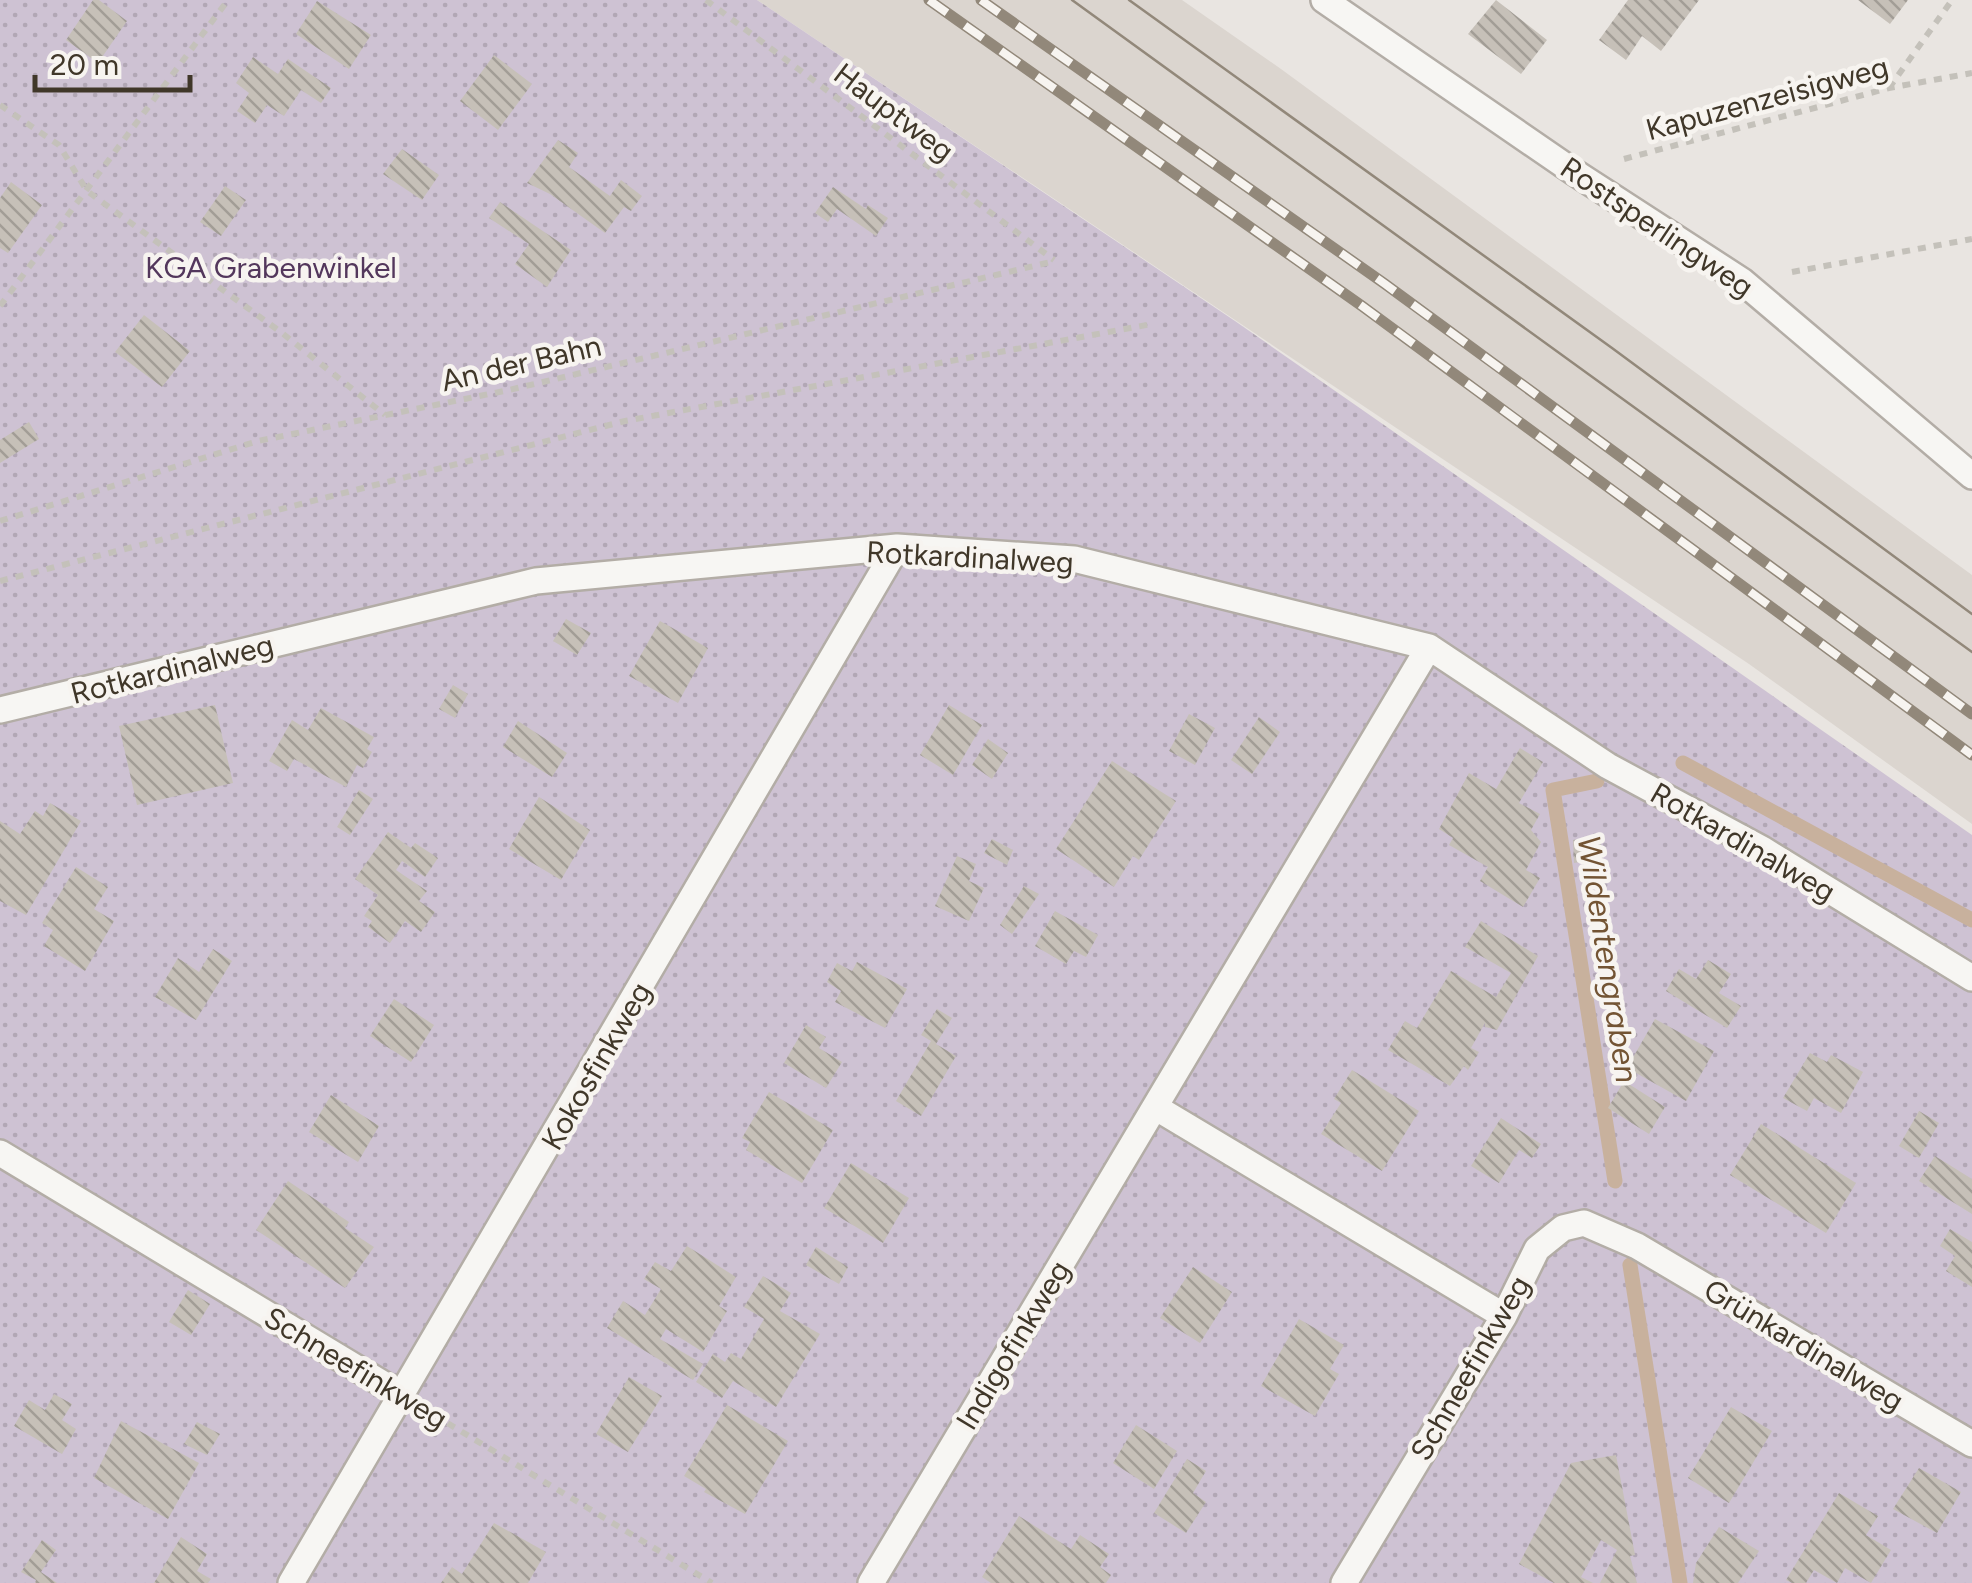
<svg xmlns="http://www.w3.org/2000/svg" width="1972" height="1583" font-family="Figtree,sans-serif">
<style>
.built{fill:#dbd5cf}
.grass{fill:url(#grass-dots)}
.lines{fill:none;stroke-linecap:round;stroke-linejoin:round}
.stream{stroke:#c8b19d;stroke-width:15}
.building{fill:url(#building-back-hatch)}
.service-casing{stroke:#b3ada6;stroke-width:30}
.path{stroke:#c4c1ba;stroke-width:6;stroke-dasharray:8 8;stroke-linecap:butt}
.service{stroke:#f7f6f3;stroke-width:25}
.tram{stroke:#92887a;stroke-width:2.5}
.rail-casing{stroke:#92887a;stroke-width:11}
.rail{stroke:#f7f4f0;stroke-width:8;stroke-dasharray:22;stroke-linecap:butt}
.labels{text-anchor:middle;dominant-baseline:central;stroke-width:9;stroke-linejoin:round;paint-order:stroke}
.street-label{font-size:30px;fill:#403729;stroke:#f7f4f0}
.park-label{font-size:30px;fill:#53375c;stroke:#f7f4f0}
.water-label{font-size:32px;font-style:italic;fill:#735434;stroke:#f7f4f0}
</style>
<defs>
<pattern id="grass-dots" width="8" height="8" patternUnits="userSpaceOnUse" patternTransform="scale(2.5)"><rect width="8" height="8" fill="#cec2d3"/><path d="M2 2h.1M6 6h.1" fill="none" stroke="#b2a7b5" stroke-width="1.8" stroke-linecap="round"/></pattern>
<pattern id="building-back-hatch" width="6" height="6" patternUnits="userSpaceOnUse" patternTransform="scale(2.5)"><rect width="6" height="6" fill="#c6c0b8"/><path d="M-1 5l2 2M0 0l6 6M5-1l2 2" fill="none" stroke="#a29d96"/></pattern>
</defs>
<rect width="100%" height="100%" fill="#e9e5e1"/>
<path class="built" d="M757,0H1182L1281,69L1972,575V824L1749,664Z"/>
<path class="grass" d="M0,0H757L1235,321L1972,835V1583H0Z"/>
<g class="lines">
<path class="stream" d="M1683,763L1972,920
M1597,781L1553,790L1615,1181
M1630,1265L1680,1583"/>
</g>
<path class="building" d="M93,0H99L127,21L98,63L66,40Z
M1496,0L1547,40L1521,74L1468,34Z
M1628,0H1699L1661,51L1642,36L1626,60L1599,40Z
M1858,0H1908L1890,24Z
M317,1L371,35L349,69L296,34Z
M494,55L532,84L498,130L460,101Z
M253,57L278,74L288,59L331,88L321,103L301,90L284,116L267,105L255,123L237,111L249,93L236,83Z
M558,140L578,153L569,167L610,196L621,180L642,196L631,211L624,207L605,233L550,194L527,183Z
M402,149L439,175L422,200L383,174Z
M11,182L42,205L8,253L0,248V198Z
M225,186L246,200L221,236L200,222Z
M833,187L866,209L868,205L888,218L876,236L837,209L828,222L815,213Z
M500,202L571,250L547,287L515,264L529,244L489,218Z
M144,315L190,351L162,387L115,352Z
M29,422L39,439L0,463V440Z
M566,619L591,633L577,655L553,641Z
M660,621L708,648L678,703L629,676Z
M453,685L468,694L455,718L439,709Z
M215,705L233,783L137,805L119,726Z
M949,705L982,725L953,775L920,755Z
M321,708L374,737L367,749L372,752L363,768L357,765L346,787L294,759L287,771L269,761L292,720L308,730Z
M1189,714L1215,728L1195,765L1169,751Z
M1259,717L1280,732L1252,774L1231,760Z
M518,721L567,753L552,777L503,747Z
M988,739L1008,753L992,779L972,765Z
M1520,748L1543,762L1519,803L1540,814L1531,830L1541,842L1526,870L1540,878L1523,907L1480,881L1488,867L1449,845L1453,838L1439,829L1469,773L1496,789Z
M1112,761L1176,801L1139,860L1133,856L1114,887L1056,849Z
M359,790L373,799L350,835L337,827Z
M539,797L590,830L561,880L509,849Z
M50,803L81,821L26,915L0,901V821L20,834L35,811L43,816Z
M388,832L411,848L415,843L438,858L425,877L402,861L396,870L427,891L419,901L435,912L421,932L405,921L390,943L368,927L372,921L364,916L378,895L355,879Z
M1600,836L1603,858L1574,863L1573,840Z
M992,839L1013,850L1007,865L984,853Z
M957,856L976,864L969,881L984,888L969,921L935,906Z
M76,867L108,887L94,909L114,921L85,971L44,946L53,930L42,923Z
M1024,886L1039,894L1012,934L1000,925Z
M1055,911L1098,935L1086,957L1074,951L1066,964L1035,946Z
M1481,921L1538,956L1497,1030L1485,1027V1023L1471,1048L1479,1052L1468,1070L1464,1066L1450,1086L1388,1050L1405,1021L1417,1028L1451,971L1496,997L1511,973L1465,947Z
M213,949L232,961L196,1020L155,997L178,958L199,972Z
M1708,960L1731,974L1719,993L1741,1006L1727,1028L1666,991L1679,969L1696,979Z
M857,962L907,989L885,1028L835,1002L841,991L827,982L837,963L852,971Z
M394,999L434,1025L411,1062L370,1036Z
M937,1009L952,1018L936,1044L956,1056L921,1116L896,1101L931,1041L921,1035Z
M1655,1019L1714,1051L1686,1101L1627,1068Z
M806,1025L826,1037L819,1048L842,1062L826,1088L784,1063Z
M1810,1053L1827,1062L1831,1055L1863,1072L1841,1113L1814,1098L1807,1111L1783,1098Z
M1352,1070L1419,1111L1382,1171L1321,1134L1341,1103L1334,1099Z
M1624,1081L1665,1107L1649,1134L1608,1108Z
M769,1092L833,1130L802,1183L746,1150L750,1142L742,1138Z
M331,1095L379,1126L358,1162L309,1132Z
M1919,1111L1939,1123L1919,1158L1899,1146Z
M1501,1118L1541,1144L1532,1158L1519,1150L1499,1183L1471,1166Z
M1761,1124L1856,1183L1826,1233L1730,1175Z
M1935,1156L1972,1179V1214L1919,1181Z
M851,1163L909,1198L883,1243L824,1208Z
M288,1181L349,1222L345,1228L374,1247L345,1288L256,1230Z
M1950,1229L1972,1242V1287L1946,1271L1955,1256L1940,1246Z
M687,1246L736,1277L719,1306L727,1311L703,1352L666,1329L660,1339L703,1364L693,1380L607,1328L623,1301L645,1315L661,1289L644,1279L655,1262L671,1271Z
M816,1247L848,1267L839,1284L806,1265Z
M1193,1267L1232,1292L1200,1343L1160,1318Z
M763,1276L791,1293L780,1311L820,1334L776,1407L733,1381L722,1398L696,1382L713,1354L725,1362L731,1353L741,1359L764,1319L744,1307Z
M188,1290L210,1304L191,1335L169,1322Z
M1299,1319L1344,1345L1330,1369L1339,1374L1315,1416L1261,1386Z
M629,1377L662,1396L628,1452L596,1434Z
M54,1394L72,1404L62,1420L76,1429L62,1454L14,1426L29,1400L45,1410Z
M727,1405L788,1441L745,1514L704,1492L706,1489L684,1476Z
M1731,1407L1772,1431L1729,1503L1688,1478Z
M121,1421L199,1463L168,1519L94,1478Z
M197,1422L220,1434L207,1455L184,1444Z
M1136,1425L1177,1451L1154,1489L1113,1463Z
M1616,1455L1635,1555L1630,1556L1637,1583H1600L1617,1550L1601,1540L1581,1577L1593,1583H1554L1519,1564L1571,1463Z
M1187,1459L1206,1471L1193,1493L1206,1502L1186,1533L1154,1513Z
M1919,1468L1961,1492L1937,1533L1893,1509Z
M1839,1493L1878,1516L1866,1535L1891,1550L1871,1583L1845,1568L1837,1583L1814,1570L1806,1583H1792L1786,1580Z
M1019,1516L1071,1549L1080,1535L1109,1554L1100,1567L1111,1575L1106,1583H991L982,1577Z
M494,1523L546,1552L528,1583H441L452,1567L462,1574Z
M1719,1527L1759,1551L1738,1583H1693L1696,1563Z
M181,1537L207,1554L197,1571L211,1579L208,1583H154Z
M42,1540L56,1550L41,1572L57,1583H35L36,1580L21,1572Z"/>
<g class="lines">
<g class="service-casing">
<path id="service" d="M1324,0L1574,172L1742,281L1972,476
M0,710L536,581L897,547L1074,559L1429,647L1608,766L1762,849L1972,978
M1155,1107L1504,1316
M0,1153L403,1396
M291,1583L897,547
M871,1583L1429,647
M1344,1583L1504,1316L1537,1249L1563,1228L1584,1223L1637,1246L1972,1444"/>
</g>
<path class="path" d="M706,0L1054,260
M1889,88L1952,0
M0,105L59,145L87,191L282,333L385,415
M1624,159L1889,88L1972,73
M1792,272L1972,239
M0,306L228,0
M0,521L258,441L509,390L1055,261
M0,581L625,421L1152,324
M434,1415L712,1583"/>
<use href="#service" class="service"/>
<path class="tram" d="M1072,0L1972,652
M1129,0L1612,348L1972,614"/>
<g class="rail-casing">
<path id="rail" d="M929,0L1362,306L1972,755
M981,0L1385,284L1972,714"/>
</g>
<use href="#rail" class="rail"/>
</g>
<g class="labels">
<g class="street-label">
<text transform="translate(1767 98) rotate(-15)">Kapuzenzeisigweg</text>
<text transform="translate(894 112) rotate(37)">Hauptweg</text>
<text transform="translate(1657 227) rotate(34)">Rostsperlingweg</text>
<text transform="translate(521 363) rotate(-13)">An der Bahn</text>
<text transform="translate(970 557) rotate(3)">Rotkardinalweg</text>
<text transform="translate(172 669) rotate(-14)">Rotkardinalweg</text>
<text transform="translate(1743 842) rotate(30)">Rotkardinalweg</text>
<text transform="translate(596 1066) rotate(-60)">Kokosfinkweg</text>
<text transform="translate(1013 1345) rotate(-59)">Indigofinkweg</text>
<text transform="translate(1804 1345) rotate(31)">Grünkardinalweg</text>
<text transform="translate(356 1368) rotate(31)">Schneefinkweg</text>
<text transform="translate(1470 1368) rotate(-60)">Schneefinkweg</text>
</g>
<g class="park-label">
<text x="271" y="267">KGA Grabenwinkel</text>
</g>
<g class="water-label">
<text transform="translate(1608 959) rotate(81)">Wildentengraben</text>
</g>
</g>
<path d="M35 75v15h155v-15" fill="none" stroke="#403729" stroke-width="5"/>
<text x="50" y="75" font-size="30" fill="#403729" stroke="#f7f4f0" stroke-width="8" paint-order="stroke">20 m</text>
</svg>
